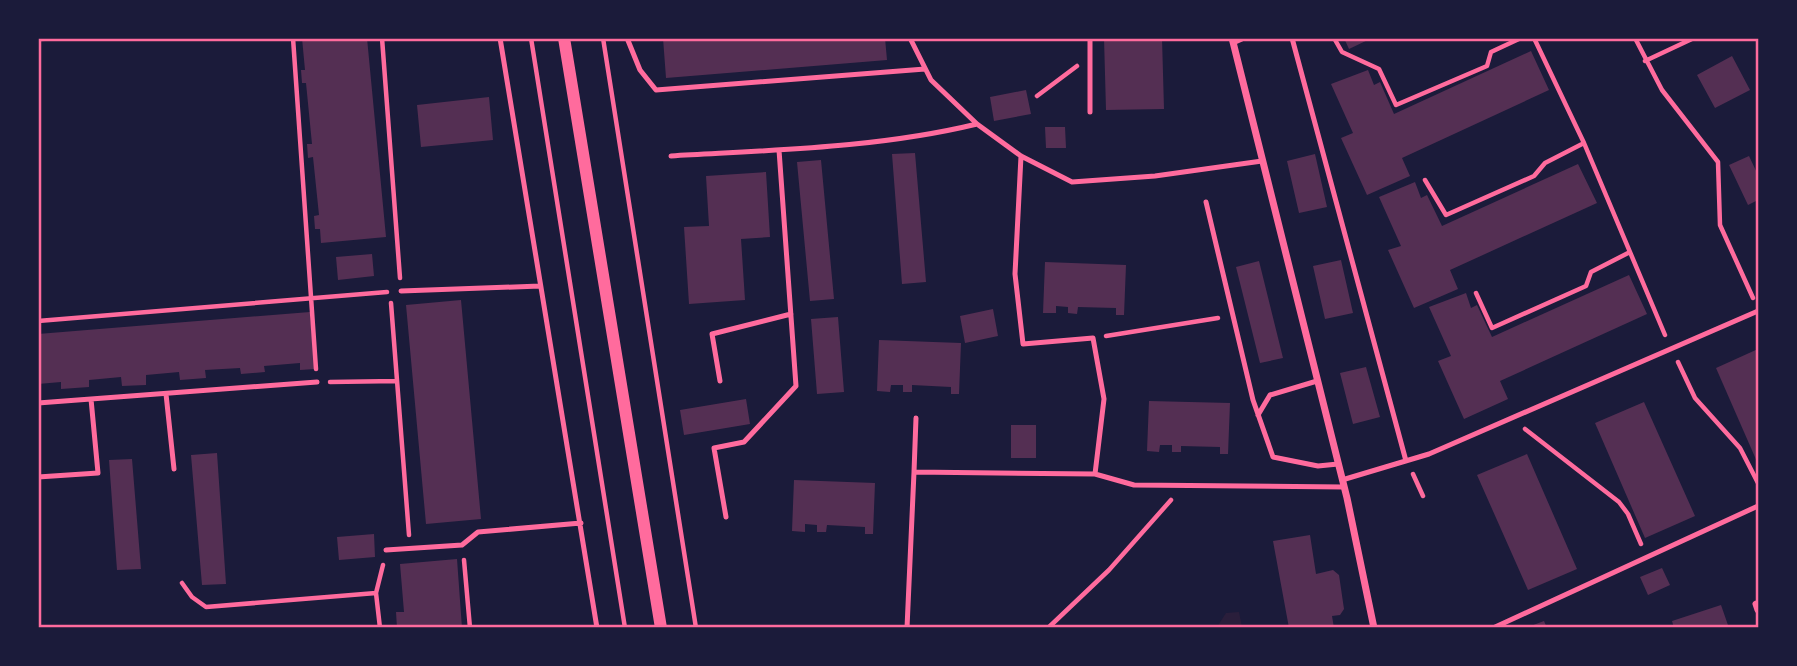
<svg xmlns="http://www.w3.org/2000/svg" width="1797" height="666" font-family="Roboto,sans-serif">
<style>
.green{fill:#2a1e3b}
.building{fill:#542f53}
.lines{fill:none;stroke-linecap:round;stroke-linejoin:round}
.path{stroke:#ff6b9d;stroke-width:4.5}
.service{stroke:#ff6b9d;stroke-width:5}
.minor{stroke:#ff6b9d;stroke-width:7}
.tertiary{stroke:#ff6b9d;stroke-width:12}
.neatline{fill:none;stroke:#ff6b9d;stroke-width:2.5}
</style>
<rect width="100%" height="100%" fill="#1b1b3a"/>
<path class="green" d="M1239,612L1242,627H1217L1226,613Z"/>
<path class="building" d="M302,38H367L386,237L321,243L320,229H315L314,216L319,215L313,157L308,158L307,144H312L306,83H302L301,70H305Z
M663,38H885L887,60L666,78Z
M1104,38H1162L1164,109L1106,110Z
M1344,38H1372L1349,49Z
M1531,51L1549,90L1402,158L1410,176L1367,195L1341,138L1353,133L1331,84L1368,70L1374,85L1380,82L1394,114Z
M1732,56L1750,90L1715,108L1697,75Z
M1026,90L1031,114L994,121L990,97Z
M489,97L493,140L421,147L417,105Z
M1045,127H1065L1066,148H1046Z
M915,153L926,282L902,284L892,154Z
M1315,154L1327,207L1299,213L1287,161Z
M1749,156L1758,175V200L1748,205L1729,165Z
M821,160L834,299L810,301L797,162Z
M1578,164L1597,203L1450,270L1458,289L1414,308L1388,250L1401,246L1379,197L1415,182L1421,198L1427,195L1442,226Z
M766,172L770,237L741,239L745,300L689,304L684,227L709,226L706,176Z
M372,254L374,276L338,280L336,257Z
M1341,260L1353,313L1325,319L1313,266Z
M1259,261L1283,358L1260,363L1236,267Z
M1045,262L1126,265L1124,315H1116V308L1078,307L1077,314L1068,313V307L1056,306V313H1043Z
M1629,275L1647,314L1500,381L1508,399L1464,419L1438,361L1451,356L1429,307L1466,293L1471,308L1477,305L1492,337Z
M461,300L481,519L426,524L406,305Z
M993,309L998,336L965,343L960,316Z
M310,312L315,369L300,370V363L264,366L265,372L241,374L240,368L205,370L206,378L180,380L179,372L146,375V385L122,386L121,377L89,380V387L61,389V382L38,384V334Z
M838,317L844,392L817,394L811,319Z
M879,340L961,343L959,394H951V387L912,385V392H903V385H891L890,392L877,391Z
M1758,349V464L1716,368Z
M1366,367L1380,417L1353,424L1340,373Z
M746,399L750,424L684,435L680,410Z
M1149,401L1230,403L1228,454H1220V447L1181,446V452H1172V445H1160L1159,452L1147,451Z
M1644,402L1695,516L1645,538L1595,423Z
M1011,425H1036V458H1011Z
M217,453L226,584L202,585L191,455Z
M1527,454L1577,569L1528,590L1477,475Z
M132,459L141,569L117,570L109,460Z
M794,480L875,483L873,534H865V527L827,525L826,532H817V525L805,524V532L792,531Z
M374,534L375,557L339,560L337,537Z
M1310,535L1316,574L1333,570L1339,575L1344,609L1340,615L1332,616L1334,628H1289L1273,541Z
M457,559L462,628H397L396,612H404L400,564Z
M1662,568L1670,585L1648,595L1640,577Z
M1721,605L1729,628H1674L1672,621Z
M1544,621L1547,628H1528V627Z"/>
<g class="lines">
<path class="path" d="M293,38L316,369
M382,38L400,278
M531,38L625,628
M603,38L696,628
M1334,38L1342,52L1379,69L1396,105L1487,66L1491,52L1521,38
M1534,38L1584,143L1665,335
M1635,38L1662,90L1718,162L1720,225L1753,298
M38,39L67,38
M1645,61L1694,38
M1037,96L1077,66
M1425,180L1446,215L1534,176L1545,163L1584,143
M1476,293L1492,328L1586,286L1591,272L1630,252
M391,303L409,535
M38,321L387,292
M1106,336L1218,318
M1678,362L1695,398L1740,448L1758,483
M330,382L397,381
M1525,429L1619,502L1628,514L1641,544
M1413,474L1423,496
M464,560L470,628
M182,583L192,597L206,607L376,593
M380,628L376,593L383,565
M1048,628L1109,570L1171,500"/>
<path class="service" d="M500,38L597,628
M627,38L640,70L656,90L925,69
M910,38L931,80L977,124L1021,156L1072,182L1155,176L1262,161
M1090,38V112
M1292,38L1406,461
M1233,43L1244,38
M671,156C773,150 878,148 977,124
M1021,156L1015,274L1023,344L1093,338L1104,399L1095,474
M1206,202L1253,400L1273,457L1318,466L1338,464
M401,291L540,286
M720,381L712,334L791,314
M166,394L174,469
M38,403L317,382
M1258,415L1270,395L1317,381
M916,418L914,472L1095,474L1134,485L1344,487
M38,477L98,473L91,399
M1342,480L1429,454L1758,311
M726,517L714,448L744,442L796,386L779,150
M386,550L462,545L478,532L581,523
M907,628L914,472
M1493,628L1758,506"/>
<path class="minor" d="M1232,38L1347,498L1374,628
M1756,604L1758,610"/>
<path class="tertiary" d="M564,38L661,628"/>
</g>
<rect width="1797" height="666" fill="none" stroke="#1b1b3a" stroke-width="80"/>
<rect x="40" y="40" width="1717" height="586" class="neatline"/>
</svg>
